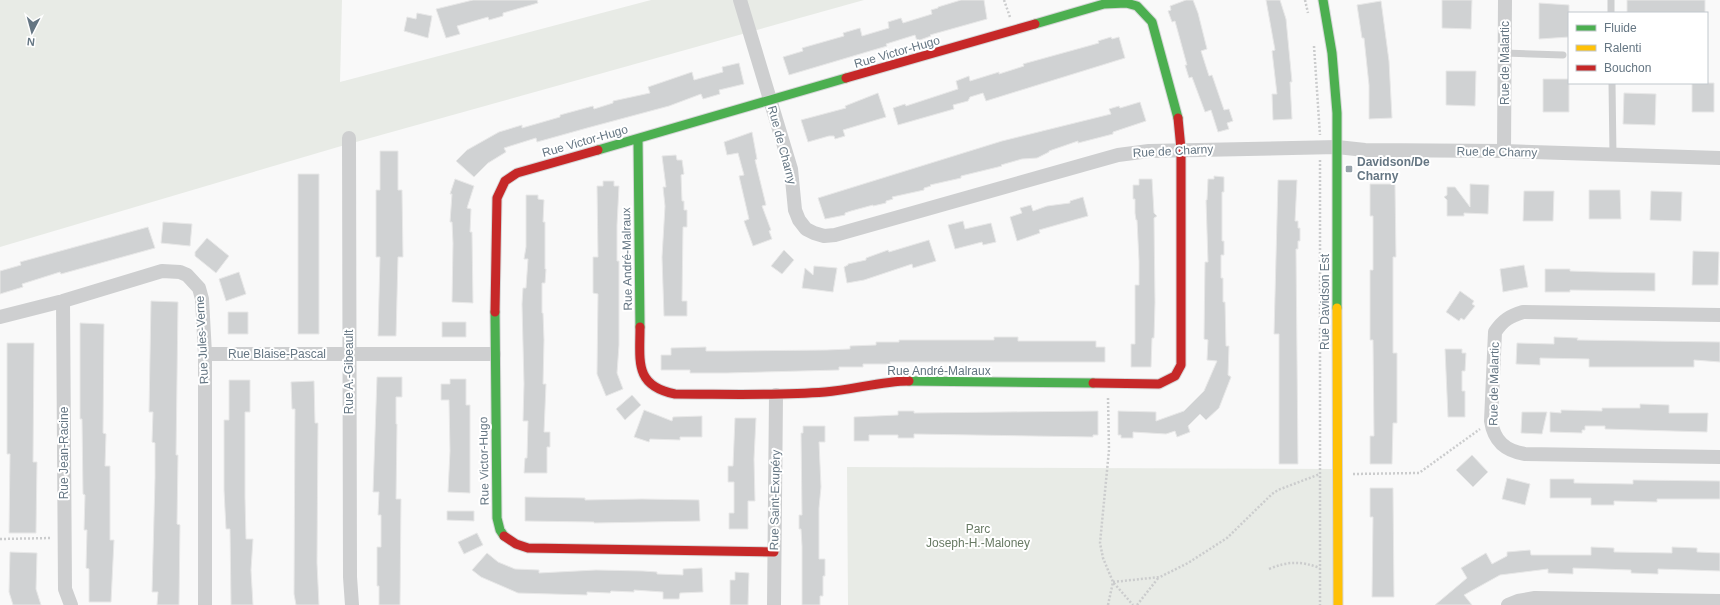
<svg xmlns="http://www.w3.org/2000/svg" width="1720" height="605" font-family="Arial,sans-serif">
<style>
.green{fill:#e8ebe6}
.building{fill:#d0d2d3;stroke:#e8e8e8}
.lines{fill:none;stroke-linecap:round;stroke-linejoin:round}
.fast-casing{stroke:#d5d6d7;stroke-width:11}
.slow-casing{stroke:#d5d6d7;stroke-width:11}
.jam-casing{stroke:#d5d6d7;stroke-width:11}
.path{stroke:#cbcccd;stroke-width:2.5;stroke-dasharray:2 2;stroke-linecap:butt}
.lane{stroke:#cecfd0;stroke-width:7}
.street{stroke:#cecfd0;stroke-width:14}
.fast{stroke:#4caf50;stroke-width:9}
.slow{stroke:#ffc107;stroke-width:9}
.jam{stroke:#c62828;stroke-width:9}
.poi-dot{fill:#99a4ac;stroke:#fff;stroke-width:1.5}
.labels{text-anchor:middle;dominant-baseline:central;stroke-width:4;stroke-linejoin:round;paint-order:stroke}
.street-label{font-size:12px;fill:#657683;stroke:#fff}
.poi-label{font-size:12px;font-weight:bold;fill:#657683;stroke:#fff;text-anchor:start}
.park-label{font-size:12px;fill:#687a64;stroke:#fff}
</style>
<rect width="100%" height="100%" fill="#f9f9f9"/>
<path class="green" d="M0,0H342L340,82L651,0H864L338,147L0,247Z
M847,467L1338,469V605H848Z"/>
<path class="building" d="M473,0H537L538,3L503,13V16L489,20L488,17L457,26L460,34L446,38L436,9Z
M961,0H984L987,19L930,35L931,36L917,41L915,35L886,44L887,46L789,75L783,57L803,51L802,48L844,36L843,33L860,28L862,36L889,28L888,22L901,18L903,23L932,14L931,10L938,8V7Z
M1186,0H1193L1198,13L1207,49L1201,51L1209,76L1212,75L1224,110L1229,109L1233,121L1227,123L1229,129L1218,132L1211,110L1205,112L1192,77L1189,78L1185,65H1187L1175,21L1172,22L1168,11L1171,10L1170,6Z
M1266,0H1280L1286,19L1292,82H1290L1292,119L1273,120L1272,94H1277L1272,51L1275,50Z
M1442,0H1472L1471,29L1442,28Z
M1627,0H1705V13H1627Z
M1381,1L1389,61L1392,118L1369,119V85L1364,38H1362L1357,5Z
M1539,3L1569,5V37L1539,39Z
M417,13L432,16L428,38L404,31L407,17L416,19Z
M1111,37L1112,39L1119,37L1125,58L986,101L983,93L970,97L968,101L953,105L954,109L898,125L893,108L905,104L906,106L958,89L956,81L969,76L970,81L999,72V74L1024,66L1023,64L1099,43L1098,41Z
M739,63L744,84L719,90L720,94L703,99L701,94L669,106L587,128L537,142L536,138L504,148L506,152L488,163L474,177L456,161L467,150L499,132L522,125V128L560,117V115L593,106L594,109L613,103V101L650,93L648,87L692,72L694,80L723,72L722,67Z
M1446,71H1476L1475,106L1446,105Z
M1543,79H1569V112H1543Z
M1692,83H1714V112H1692Z
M878,93L886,117L843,130L845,136L835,139L834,136H829L808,142L801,120L846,108L845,106Z
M1624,93L1656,94L1655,125L1623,124Z
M1140,102L1146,121L1113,132V134L1078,143V141L1049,151V152L1037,158L1022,159L1001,165L1002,166L961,176V178L930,185L931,186L924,188V190L892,197L893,199L886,201V203L873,206V205L851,211L845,213V215L825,219L818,198L1002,141L1111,114L1109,109L1119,106L1120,108Z
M752,132L757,159L755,160L766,205L762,206L771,230L769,231L772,239L753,246L744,221L749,219L739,176L744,175L738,153L727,155L724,142Z
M380,151H398V190H402L403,257H398L396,336H378L380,257H376V190H380Z
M676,155L677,160H682L684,174L681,175L682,201H684V210H687V227H683L682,301H687V316H664L662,257L665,206L663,187H666L662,156Z
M298,174H319V334H298Z
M1214,176L1224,177V192H1222V241H1224V255H1221V278H1223V302H1225L1226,346H1229L1228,375L1231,377L1219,408L1206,420L1200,414L1188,426L1190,432L1177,437L1175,431L1166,434L1133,432V438H1121V435H1118V411L1156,412V421L1184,411L1204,391L1217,361L1207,360L1208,340L1204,339L1205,262H1208L1206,200H1207L1208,179H1214Z
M455,179L474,186L467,208L471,209L470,232H472L473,303L452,302L453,243L452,222H450L452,194H450Z
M1139,179H1152L1154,213L1157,216L1154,218L1155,302L1154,338H1152L1151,367H1131V344H1135V285H1139V261L1137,220H1136L1135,213V199H1133V185H1139Z
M1278,180H1297L1295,221H1298V228H1300V241H1298V249H1296L1298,464H1279V334H1274Z
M603,181H614V186H619L617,225V261H619V345L617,373L623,389L606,396L597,374L598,294L593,293V257H598L597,186H603Z
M1370,184H1395L1396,257H1393V353H1397V423H1393L1392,464H1370V436H1374L1373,340H1370V270H1373V216H1370Z
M1470,184L1489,185L1488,214L1464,213V216H1447V200L1444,197L1447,195V187H1455L1470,207Z
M1589,190H1620L1621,219H1589Z
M1524,191H1554L1553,221H1523Z
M1651,191L1682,192L1681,221L1650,220Z
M526,195H538V199L544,200L543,222H545V269H546L545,283H542V313H543L544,340L543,384H546L544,432H550V447H547V473H524L525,458H527L528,421H523L524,384L522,304L523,288H526L528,259H524L526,247Z
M1083,197L1088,216L1039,230L1040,233L1017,241L1010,217L1022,213L1020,208L1031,205L1033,211L1047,206L1070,203V201Z
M963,221L965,229L991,223L996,242L983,245L982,242L955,249L948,225Z
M163,222L192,224L190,246L161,243Z
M148,227L155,248L61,274L60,272L22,284L23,287L0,294V271L21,265L20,262Z
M207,238L229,256L216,273L195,256V252Z
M929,240L936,261L913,268L912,264L864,280L847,283L844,267L848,265V264L866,260V258L888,250L889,252Z
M784,250L794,260L782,274L771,266Z
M1693,251L1719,252L1718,285H1692Z
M1524,265L1528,287L1503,292L1500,269Z
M814,266L837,268L833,292L802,288L805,268L813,275Z
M1545,269H1570V271L1600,272L1655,273V291L1570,290V292H1545Z
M239,272L246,294L226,301L219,279Z
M1460,291L1474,301L1472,304L1475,306L1464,320L1461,318L1459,321L1446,312Z
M151,301L178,302L176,455H178L177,524L180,525L179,605H157L158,592H152L155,478V443L152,442L153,412H149Z
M228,312H248V334H228Z
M442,322H466V337H442Z
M80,323L104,324L103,433L106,434L105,466H110V540H114L111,602H89V569L86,568L87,530H84L85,495L83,494L82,419H80Z
M994,337H1018V341H1096V347H1105V362H890V364H863V367H839V370L727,373H690V370H661V355H671V348L706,347V351H727L827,350L850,349V346L876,345V342H899V340H994Z
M1554,337L1578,338L1577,340L1720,342V362L1694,360V367H1589V359L1540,358V365L1516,364L1517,343L1554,344Z
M7,343H34L33,462H37L36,533H9L10,454H7Z
M1445,349H1462V353H1466L1465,371H1462V391H1465V417H1448Z
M377,377H402V397H396V424H397L396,499H401L400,605H379V586H377V547H381V515H378L379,492H373Z
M450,379H466V405H470V493L448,492L450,451L449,400H441V384H450Z
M229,380H250V412H245V497L246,539H253L251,570L253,605H231L230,529H226L224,490V420H229Z
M314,381L315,423H318L317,563L319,605H296L294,594L295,409H292L291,382Z
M632,395L641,405L625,420L616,409Z
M1640,404L1669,405V413H1708L1707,432L1605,429V426H1585V430H1582V433L1550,432V412L1561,413V410L1602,411V408H1640Z
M644,410L672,421L673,417L702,416V437H680V440L650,439L649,442L634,437Z
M898,411H914V413L1098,411V435H1093V437L914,434V438H898V435H869V441H854V417L898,415Z
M1522,412H1547L1542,434L1521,433Z
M735,418H756L754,459L755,501H748V529H729V513H734V482H728V466H733Z
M803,426H825V442H819L821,487L819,508V559H825V576H823V596H820V605H802V546L801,529H799V515H802L801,433H803Z
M1472,455L1488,472L1473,487L1456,470Z
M1507,478L1530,484L1525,505L1502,499Z
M1550,479H1574V483L1633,484V480L1720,481V499H1657V502L1614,501V505H1591V498H1550Z
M1370,488H1393L1394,597H1372L1373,517H1370Z
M525,497L585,498V500L642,499L699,500L700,521L594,523V522L525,521Z
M447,511H474V521L447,520Z
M477,533L483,545L464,554L458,542Z
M1591,547L1614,548V552L1672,553V547L1697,548V552L1720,553V571L1658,569V574L1631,573V570L1573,568V574L1548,573V569L1500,575L1464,595L1472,605H1435L1467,578L1461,568L1486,553L1492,564L1507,556V552L1530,550L1531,555H1591Z
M10,552L37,553L36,589L41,605H13L9,592Z
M487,553L498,562L515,569L539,570V573L596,570L643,571L657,572V574L683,575V569L702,568L703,592L680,593L679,599H663V592L634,590V592L611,591L610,593L587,592V595L518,593L481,577L472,570Z
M735,572L749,573L748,605H730V580H735Z"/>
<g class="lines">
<g class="fast-casing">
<path id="fast" d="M1323,0L1332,53L1337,113V308
M1035,24L1104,4L1126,3L1137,6L1152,22L1178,118
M638,139L640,327
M598,150L846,78
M495,312L497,518L500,530L504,536
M909,381L1093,383"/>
</g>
<g class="slow-casing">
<path id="slow" d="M1337,308L1338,605"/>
</g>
<g class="jam-casing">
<path id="jam" d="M846,78L1035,24
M495,312L497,198L505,181L517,173L598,150
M640,327C640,361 634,386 675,394C725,394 775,396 825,392C853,390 881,381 909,381
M1093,383L1159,384L1175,376L1181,365V149L1178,118
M504,536L516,544L528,548L774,552"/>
</g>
<path class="path" d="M1004,0L1010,17
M1305,0L1308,13
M1314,46L1320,135
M1320,160V605
M1108,398L1109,450L1100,543L1103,558L1113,582L1133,605
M1353,474L1419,473L1480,429
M0,539L52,538
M1269,569C1288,561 1301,561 1320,568
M1113,582L1160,577L1188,563L1227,538L1272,494L1278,490L1320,474
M1108,605L1113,582
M1137,605L1159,577"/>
<path class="lane" d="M1611,13V0
M1505,53L1563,55
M1612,83L1613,155"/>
<path class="street" d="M740,0L791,169L795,210L799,220L806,229L814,233L824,236L835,235L1118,155L1149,151L1337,147L1365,150L1504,151L1720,158
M349,138L350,577L352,605
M1504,151L1505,0
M63,301L65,589L71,605
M1720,315L1523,312C1510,316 1503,320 1495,332L1491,421C1494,441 1505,451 1525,454L1720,457
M0,317L63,301L162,271L180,272L187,275L199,288L202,299L205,354V605
M205,354H494
M774,605L776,395
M1508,605L1518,601L1535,598L1720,601"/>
<use href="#fast" class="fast"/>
<use href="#slow" class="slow"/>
<use href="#jam" class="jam"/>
</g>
<rect class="poi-dot" x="1345" y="165" width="8" height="8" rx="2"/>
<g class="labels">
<g class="street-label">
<text transform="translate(897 52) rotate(-16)">Rue Victor-Hugo</text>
<text transform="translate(1505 63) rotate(-90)">Rue de Malartic</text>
<text transform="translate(585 141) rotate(-16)">Rue Victor-Hugo</text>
<text transform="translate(782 145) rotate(75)">Rue de Charny</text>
<text transform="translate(1173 151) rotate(-3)">Rue de Charny</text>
<text transform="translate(1497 152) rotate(1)">Rue de Charny</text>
<text transform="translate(627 259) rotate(-91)">Rue André-Malraux</text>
<text transform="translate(1325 302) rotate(-90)">Rue Davidson Est</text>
<text transform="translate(202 340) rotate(-93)">Rue Jules-Verne</text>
<text x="277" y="354">Rue Blaise-Pascal</text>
<text x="939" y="371">Rue André-Malraux</text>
<text transform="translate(349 372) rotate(-90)">Rue A.-Gibeault</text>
<text transform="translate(1494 384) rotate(-89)">Rue de Malartic</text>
<text transform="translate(64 453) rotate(-90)">Rue Jean-Racine</text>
<text transform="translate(484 461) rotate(-91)">Rue Victor-Hugo</text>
<text transform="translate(775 500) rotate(-89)">Rue Saint-Exupéry</text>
</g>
<g class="poi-label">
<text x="1357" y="162">Davidson/De<tspan x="1357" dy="14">Charny</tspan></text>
</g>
<g class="park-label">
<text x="978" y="529">Parc<tspan x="978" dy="14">Joseph-H.-Maloney</tspan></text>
</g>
</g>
<rect x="1568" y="12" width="140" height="72" fill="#ffffff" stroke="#c1c8cd"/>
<rect x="1576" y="25" width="20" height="6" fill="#4caf50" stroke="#c1c8cd"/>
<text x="1604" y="32" font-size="12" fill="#657683">Fluide</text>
<rect x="1576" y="45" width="20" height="6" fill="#ffc107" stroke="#c1c8cd"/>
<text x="1604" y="52" font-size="12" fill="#657683">Ralenti</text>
<rect x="1576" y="65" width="20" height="6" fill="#c62828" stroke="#c1c8cd"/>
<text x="1604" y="72" font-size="12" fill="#657683">Bouchon</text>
<g transform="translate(32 32) rotate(186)" stroke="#ffffff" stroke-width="3" paint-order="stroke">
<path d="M0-3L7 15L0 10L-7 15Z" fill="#657683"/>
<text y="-6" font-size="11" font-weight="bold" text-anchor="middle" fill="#657683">N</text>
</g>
</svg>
